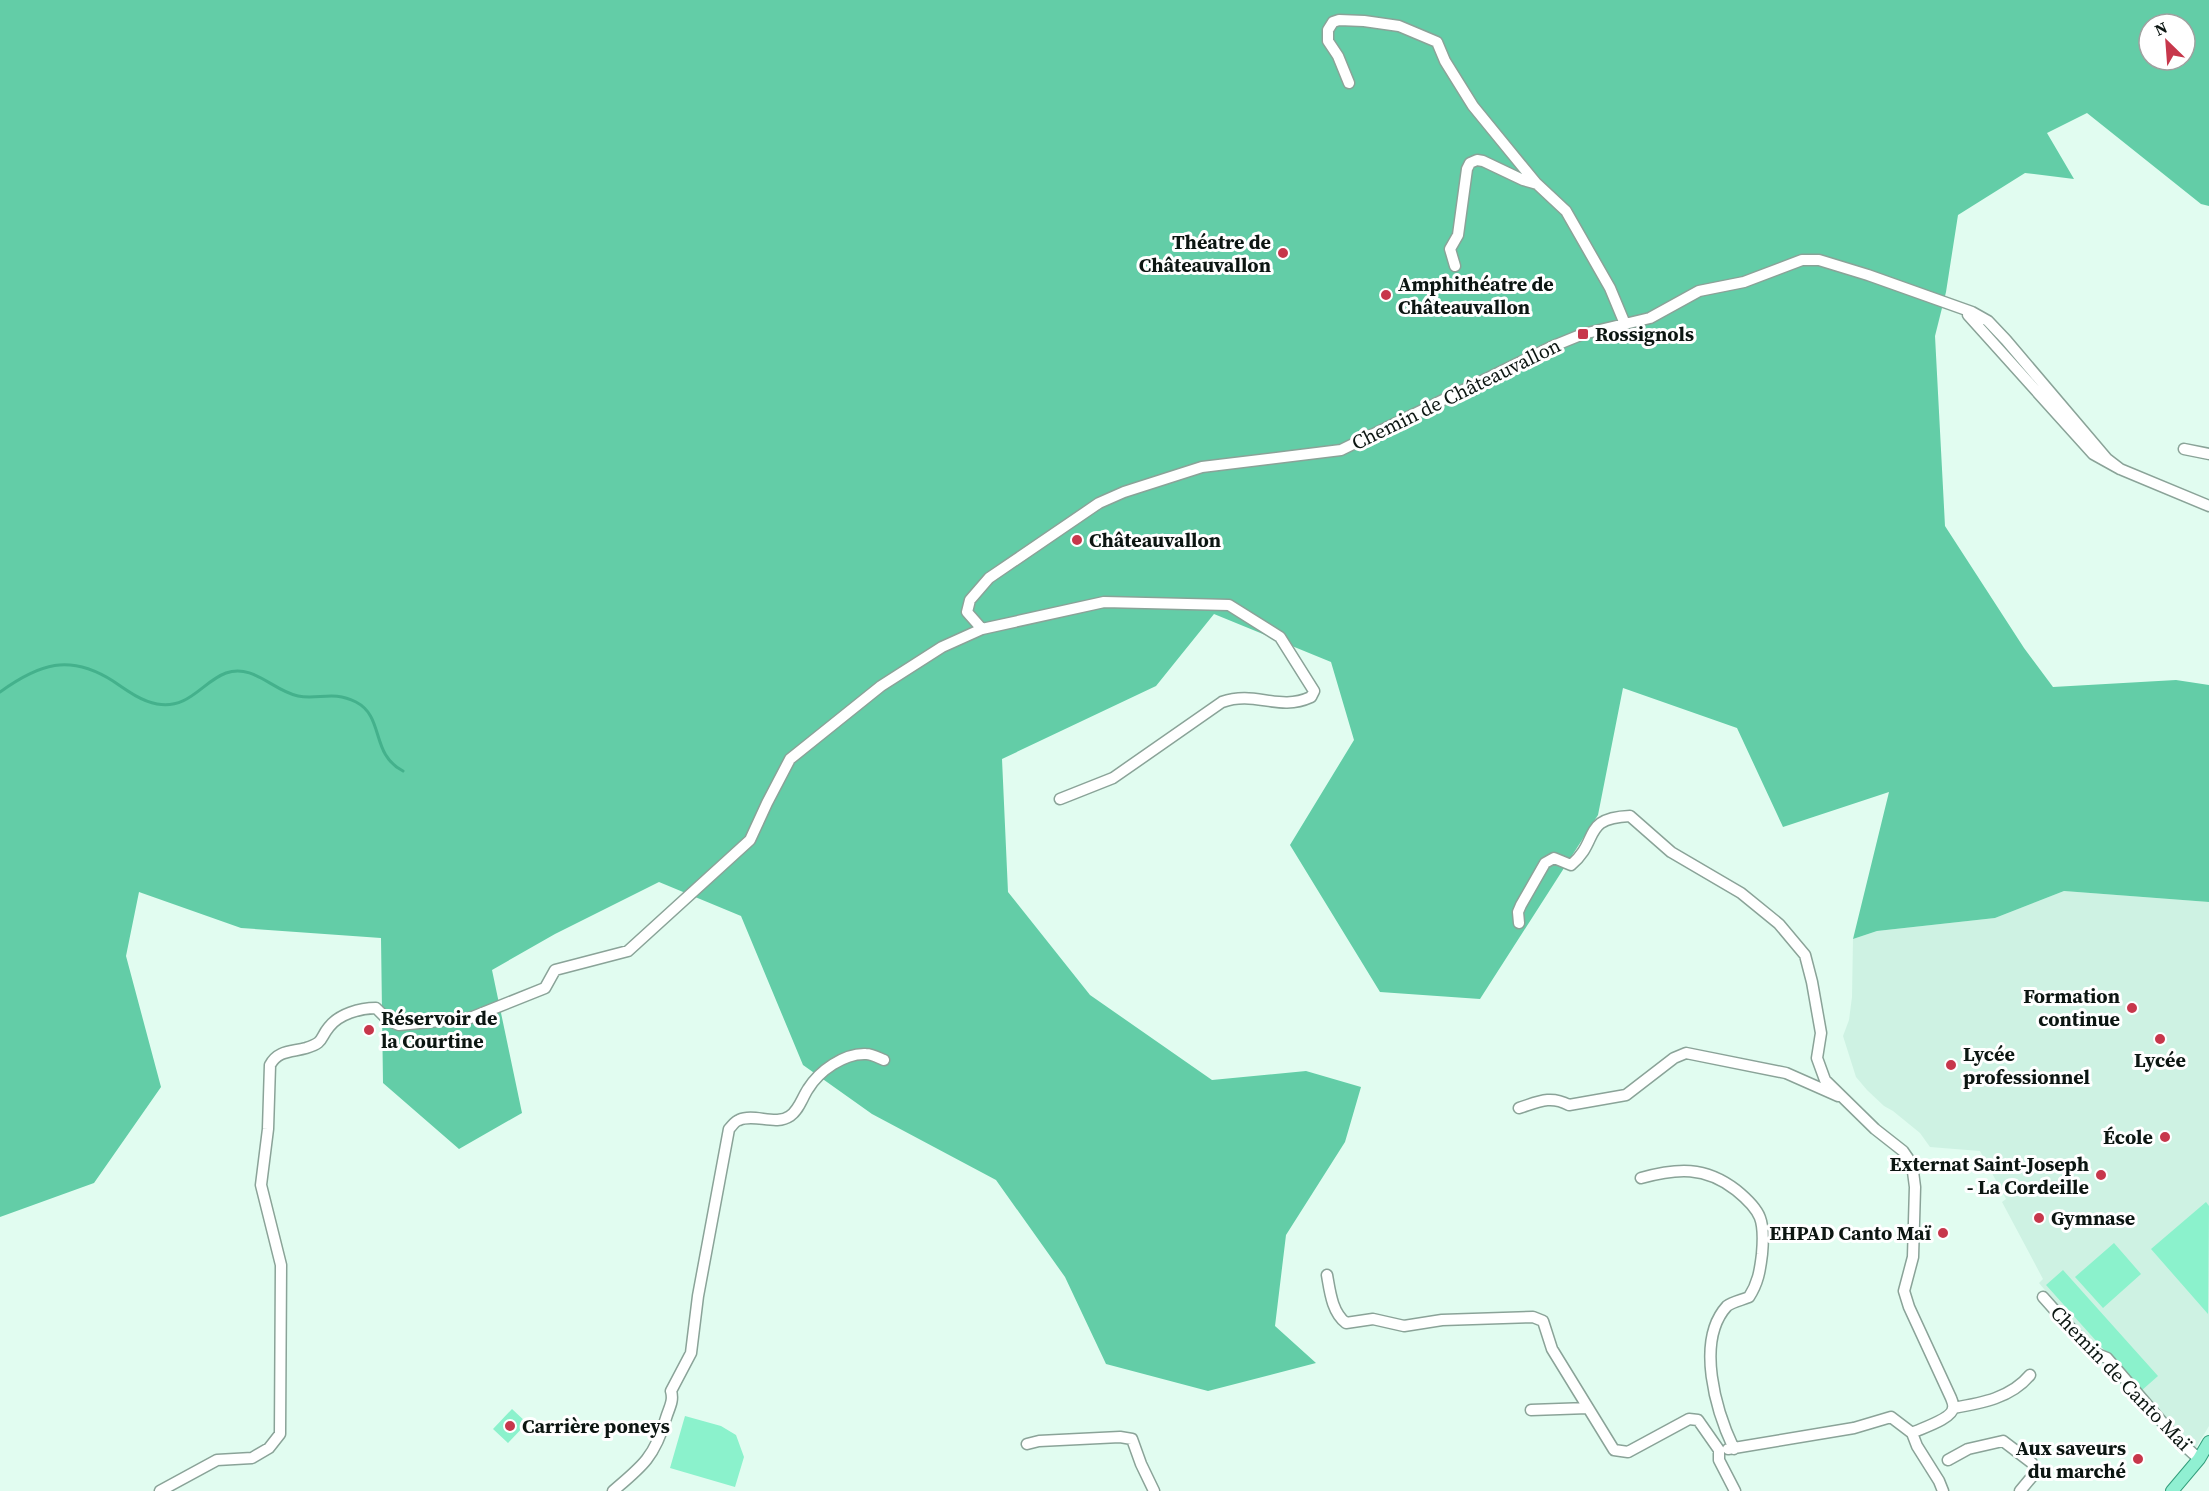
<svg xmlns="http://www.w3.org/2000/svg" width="2209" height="1491" font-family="'Source Serif 4',serif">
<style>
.built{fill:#cef2e3}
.green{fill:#8bf2cc}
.forest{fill:#63cda7;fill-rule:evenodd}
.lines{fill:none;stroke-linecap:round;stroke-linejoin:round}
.stream{stroke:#44b18c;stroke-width:3}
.minor-casing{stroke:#8aa398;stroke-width:13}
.major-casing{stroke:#329d7b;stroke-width:14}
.minor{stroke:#fff;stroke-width:10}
.major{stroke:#90f0d2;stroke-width:12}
.poi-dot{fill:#c7374b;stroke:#fff;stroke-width:2}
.labels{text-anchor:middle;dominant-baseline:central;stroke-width:6;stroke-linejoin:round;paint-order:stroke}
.poi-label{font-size:20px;font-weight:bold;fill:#0c1612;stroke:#fff;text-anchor:start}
.street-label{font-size:20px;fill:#0c1612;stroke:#fff}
</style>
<rect width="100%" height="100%" fill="#e1fcf0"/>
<path class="built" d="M2064,891L2209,902V1426L2194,1451L2094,1349L2039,1283L2043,1279L2002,1202L2006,1199L1980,1151L1930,1147L1920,1133L1893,1111L1884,1106L1867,1090L1856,1077L1843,1036L1849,1020L1852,997L1853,939L1877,931L1995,918Z"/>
<path class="green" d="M2206,1202L2209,1206L2208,1314L2151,1249Z
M2114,1243L2141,1274L2103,1308L2075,1277Z
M2063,1270L2158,1376L2141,1391L2046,1285Z
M512,1409L527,1423L508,1443L493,1429Z
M685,1416L721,1426L736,1435L744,1457L735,1487L670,1468Z"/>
<path class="forest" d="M0,0H2209V206L2201,204L2087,113L2047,133L2074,179L2025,173L1958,215L1946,292L1935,336L1945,526L2024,648L2053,687L2176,680L2209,685V902L2064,891L1995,918L1877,931L1853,939L1889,792L1783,827L1737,728L1623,688L1598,815L1480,999L1380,992L1290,845L1354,740L1331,662L1214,614L1156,686L1002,759L1008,892L1090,995L1212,1080L1306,1071L1361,1087L1345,1142L1286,1235L1275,1326L1316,1363L1208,1391L1106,1364L1065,1277L996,1180L872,1114L803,1065L741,916L659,882L555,934L492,970L522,1113L459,1149L383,1083L381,938L241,928L139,892L126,956L161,1087L94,1183L0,1217ZM2149,24H2185V60H2149Z"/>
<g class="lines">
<path class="stream" d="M0,692C39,664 69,653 113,681C126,690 141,701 157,704C189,710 203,681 226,673C253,663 273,691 298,696C319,700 333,690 356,702C385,717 370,754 403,771"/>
<g class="minor-casing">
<path id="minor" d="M1349,83L1338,56L1328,41V30L1333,22L1339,20L1364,21L1399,26L1437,42L1445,61L1473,106L1536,183L1566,211L1610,288L1625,324
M1455,266L1450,249L1458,235L1467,169L1470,163L1477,160L1483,161L1523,180L1537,184
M1968,315L2093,454L2120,469L2209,506
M2184,449L2209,454
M982,629L967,612L970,600L989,578L1099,503L1124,492L1202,467L1341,450L1551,347L1583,334L1650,318L1699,291L1744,282L1802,260H1819L1868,275L1972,312L1988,321L2006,340L2107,459L2120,469
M1519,923L1518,912L1521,905L1545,863L1554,858L1571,865C1600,841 1581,818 1630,816L1671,852L1741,893L1779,924L1805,955L1812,982L1821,1033L1817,1058L1825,1080L1875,1129L1903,1151L1912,1164L1915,1187L1913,1257L1904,1291L1909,1307L1951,1398C1952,1401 1954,1404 1953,1408C1952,1419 1922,1428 1912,1433
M1519,1108C1538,1102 1550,1095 1569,1105L1626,1095L1674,1058L1686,1053L1786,1073L1838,1096
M1641,1178C1677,1168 1705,1166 1736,1190C1762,1211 1765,1221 1762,1254C1760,1271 1758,1283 1749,1297C1742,1300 1732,1302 1727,1306C1695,1341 1716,1411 1734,1449
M1327,1275C1330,1292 1332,1312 1346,1323L1373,1319L1404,1326L1442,1320L1533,1317L1543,1321L1552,1349L1614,1450L1628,1452L1689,1419L1698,1420L1719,1450
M2043,1297L2092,1352L2107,1358L2175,1437L2199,1459
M1953,1408C1982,1403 2011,1398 2030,1375
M1531,1410L1588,1408
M1027,1444L1039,1441L1120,1437L1132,1439L1141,1464L1154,1491
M1728,1449L1854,1428L1891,1417L1912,1433L1917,1446L1939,1481L1943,1491
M1719,1450V1460L1735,1491
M1948,1460L1968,1449L2003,1441L2032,1463L2035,1473L2020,1491
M160,1491L217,1460L252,1458L269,1448L280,1434L281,1265L261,1185L268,1129L270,1065C278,1050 292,1052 306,1048C325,1042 319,1039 329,1027C339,1014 360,1008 376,1008L389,1021L399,1025L470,1018L545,988L555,970L628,951L750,840L767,803L790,759L881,686L942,647L982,629L1104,602L1229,605L1280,637L1314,691L1311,697C1278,712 1256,690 1222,702L1113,778L1060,799
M613,1491C643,1466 655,1456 666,1418C669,1408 674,1401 671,1391L691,1353L698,1296L729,1129C732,1126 735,1121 739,1120C754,1113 776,1126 790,1116C799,1110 802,1098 808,1089C819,1071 844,1053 866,1054C872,1054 879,1058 884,1060"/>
</g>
<g class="major-casing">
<path id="major" d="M2172,1491L2199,1459L2209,1442"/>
</g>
<use href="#minor" class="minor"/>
<use href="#major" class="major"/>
</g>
<g class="poi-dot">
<circle cx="1283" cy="253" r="6"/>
<circle cx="1386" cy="295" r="6"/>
<rect x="1577" y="328" width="12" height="12" rx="3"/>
<circle cx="1077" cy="540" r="6"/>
<circle cx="2132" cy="1008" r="6"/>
<circle cx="369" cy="1030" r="6"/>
<circle cx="2160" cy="1039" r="6"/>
<circle cx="1951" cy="1065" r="6"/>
<circle cx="2165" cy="1137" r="6"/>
<circle cx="2101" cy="1175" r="6"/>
<circle cx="2039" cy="1218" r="6"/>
<circle cx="1943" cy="1233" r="6"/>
<circle cx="510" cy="1426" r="6"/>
<circle cx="2138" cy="1459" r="6"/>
</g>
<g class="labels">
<g class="poi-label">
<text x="1271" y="242" text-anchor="end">Théatre de<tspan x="1271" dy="23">Châteauvallon</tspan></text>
<text x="1398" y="284">Amphithéatre de<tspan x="1398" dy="23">Châteauvallon</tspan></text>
<text x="1595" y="334">Rossignols</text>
<text x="1089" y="540">Châteauvallon</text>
<text x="2120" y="996" text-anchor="end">Formation<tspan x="2120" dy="23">continue</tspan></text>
<text x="381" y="1018">Réservoir de<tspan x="381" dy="23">la Courtine</tspan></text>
<text x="1963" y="1054">Lycée<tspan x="1963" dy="23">professionnel</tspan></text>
<text x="2160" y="1060" text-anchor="middle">Lycée</text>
<text x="2153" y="1137" text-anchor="end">École</text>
<text x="2089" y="1164" text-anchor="end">Externat Saint-Joseph<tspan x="2089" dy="23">- La Cordeille</tspan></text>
<text x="2051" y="1218">Gymnase</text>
<text x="1931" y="1233" text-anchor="end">EHPAD Canto Maï</text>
<text x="522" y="1426">Carrière poneys</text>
<text x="2126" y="1448" text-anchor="end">Aux saveurs<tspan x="2126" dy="23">du marché</tspan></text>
</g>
<g class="street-label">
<text transform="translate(1456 394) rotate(-26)">Chemin de Châteauvallon</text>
<text transform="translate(2121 1378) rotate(46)">Chemin de Canto Maï</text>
</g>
</g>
<g transform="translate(2167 42) rotate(335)"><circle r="28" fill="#ffffff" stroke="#9ea2a0" stroke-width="1.5"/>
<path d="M0-4.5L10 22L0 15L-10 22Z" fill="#c7374b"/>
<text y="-9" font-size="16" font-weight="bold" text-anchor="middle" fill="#0c1612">N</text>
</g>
</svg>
